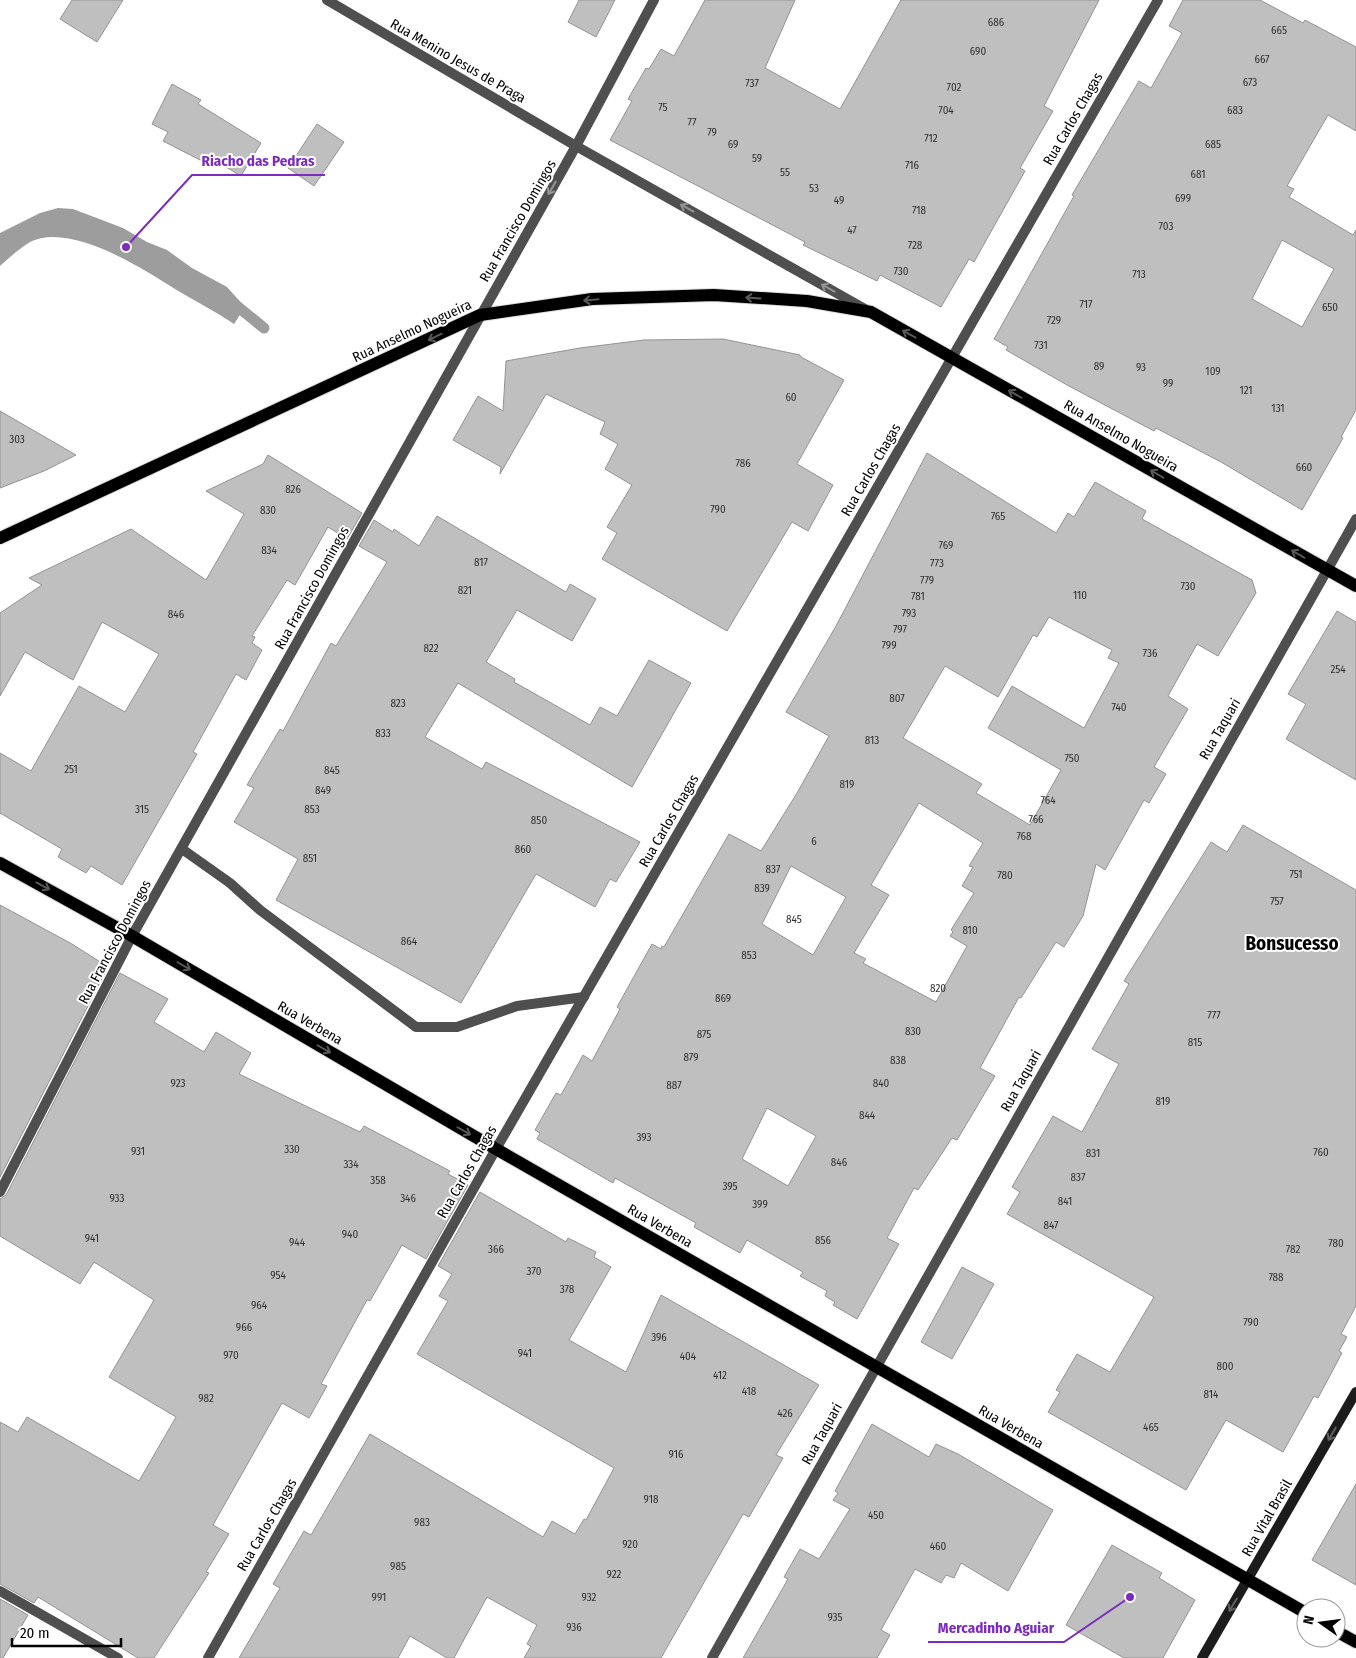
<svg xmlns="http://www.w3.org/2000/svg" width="1356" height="1658" font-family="'Fira Sans Condensed',sans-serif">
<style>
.water{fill:#9d9d9d}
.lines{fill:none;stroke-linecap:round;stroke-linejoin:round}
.stream{stroke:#9d9d9d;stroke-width:11}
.building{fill:#bfbfbf;stroke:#939393;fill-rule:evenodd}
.primary-casing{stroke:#dbdbdb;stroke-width:14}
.lane{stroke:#4f4f4f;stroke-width:10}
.street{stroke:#4f4f4f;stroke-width:10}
.secondary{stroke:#1c1c1c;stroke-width:10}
.primary{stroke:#000;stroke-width:12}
.oneway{stroke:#959595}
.oneway2{stroke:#595959}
.oneway3{stroke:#606060}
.labels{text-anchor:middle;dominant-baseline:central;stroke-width:4;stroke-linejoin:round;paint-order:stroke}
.number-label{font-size:11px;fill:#303030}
.street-label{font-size:14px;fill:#000;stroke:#fff}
.district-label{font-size:19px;font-weight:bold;fill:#000;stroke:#fff}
.leader{fill:none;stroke:#7b2cbf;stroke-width:2}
.callout-dot{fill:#7b2cbf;stroke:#fff;stroke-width:2}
.callout-label{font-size:15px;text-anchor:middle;font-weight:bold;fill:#7b2cbf;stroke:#fff;stroke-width:4;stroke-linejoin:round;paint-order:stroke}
</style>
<rect width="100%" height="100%" fill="#fff"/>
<path class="water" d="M58,208L73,209L123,228L147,242L167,250L192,268L227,287L245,307L234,324C215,311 195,301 175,289C142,268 70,222 30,242C20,248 9,258 0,266V233L40,213Z"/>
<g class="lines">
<path class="stream" d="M232,302L264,328"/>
</g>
<path class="building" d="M72,0H123L97,42L60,19Z
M579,0H615L596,37L568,22Z
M705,0H795L765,68L840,109L901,0H1099L1044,106L1053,111L1020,168L1025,171L974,262L969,259L941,307L880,275L877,281L803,245L805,242L610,140L632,101L628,99L646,68L649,69L661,49L674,56Z
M1183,0H1260L1303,23L1305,20L1356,47V131L1328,115L1287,186L1294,189L1289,197L1353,235L1356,230V410L1341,437L1343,438L1302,510L1221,462L1156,428L1154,431L1067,385L1006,350L1008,347L994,339L1074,196L1072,195L1139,81L1151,88L1182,33L1169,26ZM1282,240L1334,269L1302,327L1252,299Z
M172,84L201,100L198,104L261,143L241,176L208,156L204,162L163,141L168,132L152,124Z
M317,124L344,142L314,186L288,168Z
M723,339L800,355L801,357L844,380L797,464L833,485L808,531L792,522L727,631L602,559L617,533L607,527L632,485L605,469L618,444L600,434L605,422L546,394L500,474L501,467L453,440L478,396L503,411L506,361L580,348L644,340Z
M0,411L76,455L44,471L0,488Z
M927,453L1056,533L1068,513L1074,517L1095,482L1146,511L1142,519L1252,580L1256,593L1218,656L1197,644L1168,696L1188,709L1154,767L1166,774L1149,803L1144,800L1105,870L1096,864L1083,916L1064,947L1056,942L1021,998L1019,997L980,1068L995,1076L957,1140L952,1138L918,1190L914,1188L887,1238L899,1244L857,1319L833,1305L835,1302L825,1296L827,1291L800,1276L803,1272L747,1240L740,1253L694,1227L696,1223L615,1178L613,1183L537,1139L540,1133L535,1130L556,1093L561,1095L583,1055L592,1061L620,1009L617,1007L652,944L661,949L662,946L664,947L729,834L761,851L797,793L829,736L786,712L836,626ZM1049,617L1112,650L1108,658L1119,663L1084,728L1012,686L988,728L1061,770L1030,825L976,793L982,784L903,738L945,666L998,697L1033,635L1037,637ZM919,803L983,843L969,866L973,867L962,886L974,893L951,930L953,932L950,936L967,946L936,1002L863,963L866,959L854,953L889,895L871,885ZM791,866L846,897L813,955L762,924ZM767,1108L816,1136L788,1186L742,1159Z
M268,455L362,513L347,539L328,527L295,585L287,580L252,636L255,637L252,643L262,650L246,680L236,674L193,752L197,754L122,885L91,866L86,873L58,857L62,849L0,813V753L31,771L79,686L125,712L159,654L102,622L73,680L25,652L0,696V613L42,585L29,578L131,529L206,580L244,514L206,491L263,464Z
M437,516L566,592L570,584L596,599L572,641L517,610L486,662L515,679L514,682L590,725L600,707L617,716L649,660L691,683L632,787L458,683L425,737L482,769L486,762L640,842L616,882L610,879L595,907L536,874L461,1003L276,900L298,859L234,822L254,788L247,785L280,729L283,731L331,643L336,646L387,562L359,546L374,520L393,532L394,529L419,546Z
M1337,611L1356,622V780L1286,739L1306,704L1288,694Z
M1243,825L1356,890V1306L1341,1334L1347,1337L1339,1351L1342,1353L1318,1398L1314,1396L1283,1452L1226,1420L1186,1490L1048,1412L1060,1392L1056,1390L1077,1354L1110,1372L1154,1297L1007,1214L1020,1192L1012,1187L1053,1116L1082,1132L1119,1064L1092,1049L1129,984L1124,981L1211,842L1227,852Z
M0,905L72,944L108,967L0,1177Z
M120,973L168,999L154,1022L204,1052L216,1032L251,1053L239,1074L360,1132L364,1126L450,1171L448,1174L468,1185L426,1259L402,1245L370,1301L367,1300L321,1384L327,1386L309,1418L282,1403L213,1525L229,1534L206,1572L209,1573L154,1658H138L38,1597L34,1603L0,1584V1422L18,1432L27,1417L139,1481L176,1417L109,1377L154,1300L94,1262L80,1284L0,1236V1199L6,1195Z
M480,1192L566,1242L568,1238L596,1252L594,1257L611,1267L569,1340L626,1372L661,1295L819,1385L776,1455L783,1458L749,1517L743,1514L661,1658H524L531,1646L527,1644L537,1625L487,1597L454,1658H447L410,1636L398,1658H239L280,1588L273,1584L304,1531L311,1535L370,1434L543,1537L552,1521L575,1534L584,1519L586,1520L614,1468L417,1354L448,1301L439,1296L452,1274L438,1266Z
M962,1267L994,1284L952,1359L921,1342Z
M872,1424L929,1457L936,1444L958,1454L1053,1510L1008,1591L961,1563L954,1578L946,1575L941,1583L915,1569L881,1630L890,1635L877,1658H743L788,1579L784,1577L800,1549L819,1559L850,1509L833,1500L838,1493L835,1491Z
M1356,1484V1585L1312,1560Z
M1112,1545L1162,1573L1159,1578L1195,1600L1163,1658H1124L1066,1625Z
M0,1599L28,1615L3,1658H0Z"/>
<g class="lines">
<g class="primary-casing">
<path id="primary" d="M0,538L480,315L592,299L714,295L807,301L871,312L1356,586
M0,863L132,936L496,1149L1306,1613
M1336,1631L1356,1642"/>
</g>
<path class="lane" d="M182,849L230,883L260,910L416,1027H457L517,1006L584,997"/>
<path class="street" d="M327,0L576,146L865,309
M0,1192L132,936L576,146L654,0
M0,1591L118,1658
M208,1658L496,1149L1158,0
M712,1658L1356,519"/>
<path class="secondary" d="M1202,1658L1356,1392"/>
<use href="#primary" class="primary"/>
</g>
<defs><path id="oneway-shaft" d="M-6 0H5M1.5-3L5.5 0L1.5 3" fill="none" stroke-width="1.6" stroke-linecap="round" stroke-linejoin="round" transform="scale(1.25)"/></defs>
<g class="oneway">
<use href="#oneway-shaft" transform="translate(552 188) rotate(120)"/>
<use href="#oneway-shaft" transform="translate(687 208) rotate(-151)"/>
<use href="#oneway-shaft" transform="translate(828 288) rotate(-151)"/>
</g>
<g class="oneway2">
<use href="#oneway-shaft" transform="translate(753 298) rotate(-176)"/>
<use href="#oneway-shaft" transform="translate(591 300) rotate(175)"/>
<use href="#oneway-shaft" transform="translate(909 334) rotate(-151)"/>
<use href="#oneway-shaft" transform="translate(435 337) rotate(154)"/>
<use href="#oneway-shaft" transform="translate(1015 394) rotate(-150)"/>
<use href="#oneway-shaft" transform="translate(1157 474) rotate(-150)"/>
<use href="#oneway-shaft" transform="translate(1298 554) rotate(-150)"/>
<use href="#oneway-shaft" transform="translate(43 886) rotate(29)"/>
<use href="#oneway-shaft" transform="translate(184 966) rotate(30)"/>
<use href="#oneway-shaft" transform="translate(324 1049) rotate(30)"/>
<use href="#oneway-shaft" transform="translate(464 1131) rotate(30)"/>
</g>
<g class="oneway3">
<use href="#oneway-shaft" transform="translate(1332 1434) rotate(120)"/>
<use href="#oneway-shaft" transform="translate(1233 1605) rotate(121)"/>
</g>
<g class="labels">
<g class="number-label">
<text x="996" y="22">686</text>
<text x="1279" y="30">665</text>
<text x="978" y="51">690</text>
<text x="1262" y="59">667</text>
<text x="1250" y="82">673</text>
<text x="752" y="83">737</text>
<text x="954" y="87">702</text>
<text x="663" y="107">75</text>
<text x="946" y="110">704</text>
<text x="1235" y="110">683</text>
<text x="692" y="122">77</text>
<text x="712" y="132">79</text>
<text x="931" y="138">712</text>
<text x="733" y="144">69</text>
<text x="1213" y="144">685</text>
<text x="757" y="158">59</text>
<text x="912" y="165">716</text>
<text x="785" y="172">55</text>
<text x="1198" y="174">681</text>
<text x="814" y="188">53</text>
<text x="1183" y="198">699</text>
<text x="839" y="200">49</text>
<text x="919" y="210">718</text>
<text x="1166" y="226">703</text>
<text x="852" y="230">47</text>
<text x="915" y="245">728</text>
<text x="901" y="271">730</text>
<text x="1139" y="274">713</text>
<text x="1086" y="304">717</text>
<text x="1330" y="307">650</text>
<text x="1054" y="320">729</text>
<text x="1041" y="345">731</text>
<text x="1099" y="366">89</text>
<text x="1141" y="367">93</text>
<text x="1213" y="371">109</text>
<text x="1168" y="383">99</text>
<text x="1246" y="390">121</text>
<text x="791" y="397">60</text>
<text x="1278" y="408">131</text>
<text x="17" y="439">303</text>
<text x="743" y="463">786</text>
<text x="1304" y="467">660</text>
<text x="293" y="489">826</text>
<text x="718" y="509">790</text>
<text x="268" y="510">830</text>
<text x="998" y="516">765</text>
<text x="946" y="545">769</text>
<text x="269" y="550">834</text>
<text x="481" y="562">817</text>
<text x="937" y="563">773</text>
<text x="927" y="580">779</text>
<text x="1188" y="586">730</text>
<text x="465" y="590">821</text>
<text x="1080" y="595">110</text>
<text x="918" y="596">781</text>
<text x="909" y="613">793</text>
<text x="176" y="614">846</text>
<text x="900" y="629">797</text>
<text x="889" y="645">799</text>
<text x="431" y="648">822</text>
<text x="1150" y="653">736</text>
<text x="1338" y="669">254</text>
<text x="897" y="698">807</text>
<text x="398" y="703">823</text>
<text x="1119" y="707">740</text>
<text x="383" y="733">833</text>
<text x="872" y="740">813</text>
<text x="1072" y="758">750</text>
<text x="71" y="769">251</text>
<text x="332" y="770">845</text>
<text x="847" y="784">819</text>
<text x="323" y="790">849</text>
<text x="1048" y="800">764</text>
<text x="142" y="809">315</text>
<text x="312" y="809">853</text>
<text x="1036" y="819">766</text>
<text x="539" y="820">850</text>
<text x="1024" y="836">768</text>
<text x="814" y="841">6</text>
<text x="523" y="849">860</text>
<text x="310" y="858">851</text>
<text x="773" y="869">837</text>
<text x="1296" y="874">751</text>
<text x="1005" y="875">780</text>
<text x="762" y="888">839</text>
<text x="1277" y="901">757</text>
<text x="794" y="919">845</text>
<text x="970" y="930">810</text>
<text x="409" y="941">864</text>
<text x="749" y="955">853</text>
<text x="938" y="988">820</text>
<text x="723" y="998">869</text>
<text x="1214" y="1015">777</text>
<text x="913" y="1031">830</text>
<text x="704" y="1034">875</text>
<text x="1195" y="1042">815</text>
<text x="691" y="1057">879</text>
<text x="898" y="1060">838</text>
<text x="178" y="1083">923</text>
<text x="881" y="1083">840</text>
<text x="674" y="1085">887</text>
<text x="1163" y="1101">819</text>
<text x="867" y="1115">844</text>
<text x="644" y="1137">393</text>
<text x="292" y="1149">330</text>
<text x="138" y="1151">931</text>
<text x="1321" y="1152">760</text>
<text x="1093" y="1153">831</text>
<text x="839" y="1162">846</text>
<text x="351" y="1164">334</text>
<text x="1078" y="1177">837</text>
<text x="378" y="1180">358</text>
<text x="730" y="1186">395</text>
<text x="117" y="1198">933</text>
<text x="408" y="1198">346</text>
<text x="1065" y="1201">841</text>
<text x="760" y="1204">399</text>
<text x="1051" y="1225">847</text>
<text x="350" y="1234">940</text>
<text x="92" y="1238">941</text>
<text x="823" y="1240">856</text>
<text x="297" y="1242">944</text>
<text x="1336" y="1243">780</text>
<text x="496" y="1249">366</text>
<text x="1293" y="1249">782</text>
<text x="534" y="1271">370</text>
<text x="278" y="1275">954</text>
<text x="1276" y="1277">788</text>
<text x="567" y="1289">378</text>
<text x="259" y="1305">964</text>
<text x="1251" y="1322">790</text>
<text x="244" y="1327">966</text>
<text x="659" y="1337">396</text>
<text x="525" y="1353">941</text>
<text x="231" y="1355">970</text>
<text x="688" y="1356">404</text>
<text x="1225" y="1366">800</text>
<text x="720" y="1375">412</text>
<text x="749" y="1391">418</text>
<text x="1211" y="1394">814</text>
<text x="206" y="1398">982</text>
<text x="785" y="1413">426</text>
<text x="1151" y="1427">465</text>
<text x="676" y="1454">916</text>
<text x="651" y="1499">918</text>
<text x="876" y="1515">450</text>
<text x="422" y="1522">983</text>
<text x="630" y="1544">920</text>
<text x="938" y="1546">460</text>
<text x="398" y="1566">985</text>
<text x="614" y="1574">922</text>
<text x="379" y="1597">991</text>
<text x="589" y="1597">932</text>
<text x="835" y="1617">935</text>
<text x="574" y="1627">936</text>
</g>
<g class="street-label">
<text transform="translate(458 61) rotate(30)">Rua Menino Jesus de Praga</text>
<text transform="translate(1073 119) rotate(-60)">Rua Carlos Chagas</text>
<text transform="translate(518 221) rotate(-60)">Rua Francisco Domingos</text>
<text transform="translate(412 331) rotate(-25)">Rua Anselmo Nogueira</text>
<text transform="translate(1121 436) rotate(30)">Rua Anselmo Nogueira</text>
<text transform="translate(871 470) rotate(-60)">Rua Carlos Chagas</text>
<text transform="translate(312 588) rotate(-61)">Rua Francisco Domingos</text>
<text transform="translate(1220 729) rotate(-60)">Rua Taquari</text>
<text transform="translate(669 821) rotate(-60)">Rua Carlos Chagas</text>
<text transform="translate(115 942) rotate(-62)">Rua Francisco Domingos</text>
<text transform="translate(310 1023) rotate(30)">Rua Verbena</text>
<text transform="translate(1021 1081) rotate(-61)">Rua Taquari</text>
<text transform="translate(467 1172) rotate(-60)">Rua Carlos Chagas</text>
<text transform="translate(660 1226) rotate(30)">Rua Verbena</text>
<text transform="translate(1011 1427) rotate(30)">Rua Verbena</text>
<text transform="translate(822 1434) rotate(-61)">Rua Taquari</text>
<text transform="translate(1267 1518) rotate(-60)">Rua Vital Brasil</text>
<text transform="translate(267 1525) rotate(-60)">Rua Carlos Chagas</text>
</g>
<g class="district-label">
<text x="1292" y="943">Bonsucesso</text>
</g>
</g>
<path class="leader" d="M126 247L192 175H325M1130 1597L1064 1642H928"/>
<g class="callout-dot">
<circle cx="126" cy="247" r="5"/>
<circle cx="1130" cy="1597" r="5"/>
</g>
<g class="callout-label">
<text x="258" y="166">Riacho das Pedras</text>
<text x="996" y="1633">Mercadinho Aguiar</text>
</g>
<g transform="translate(1321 1623) rotate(284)"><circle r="24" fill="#ffffff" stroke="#999999"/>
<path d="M0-4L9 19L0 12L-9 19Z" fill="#000000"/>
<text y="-8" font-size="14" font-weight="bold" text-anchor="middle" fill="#000000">N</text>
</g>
<path d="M12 1638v8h109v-8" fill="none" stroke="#000000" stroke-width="2.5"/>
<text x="20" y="1638" font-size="15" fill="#000000" stroke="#ffffff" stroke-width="4" paint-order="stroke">20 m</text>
</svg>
